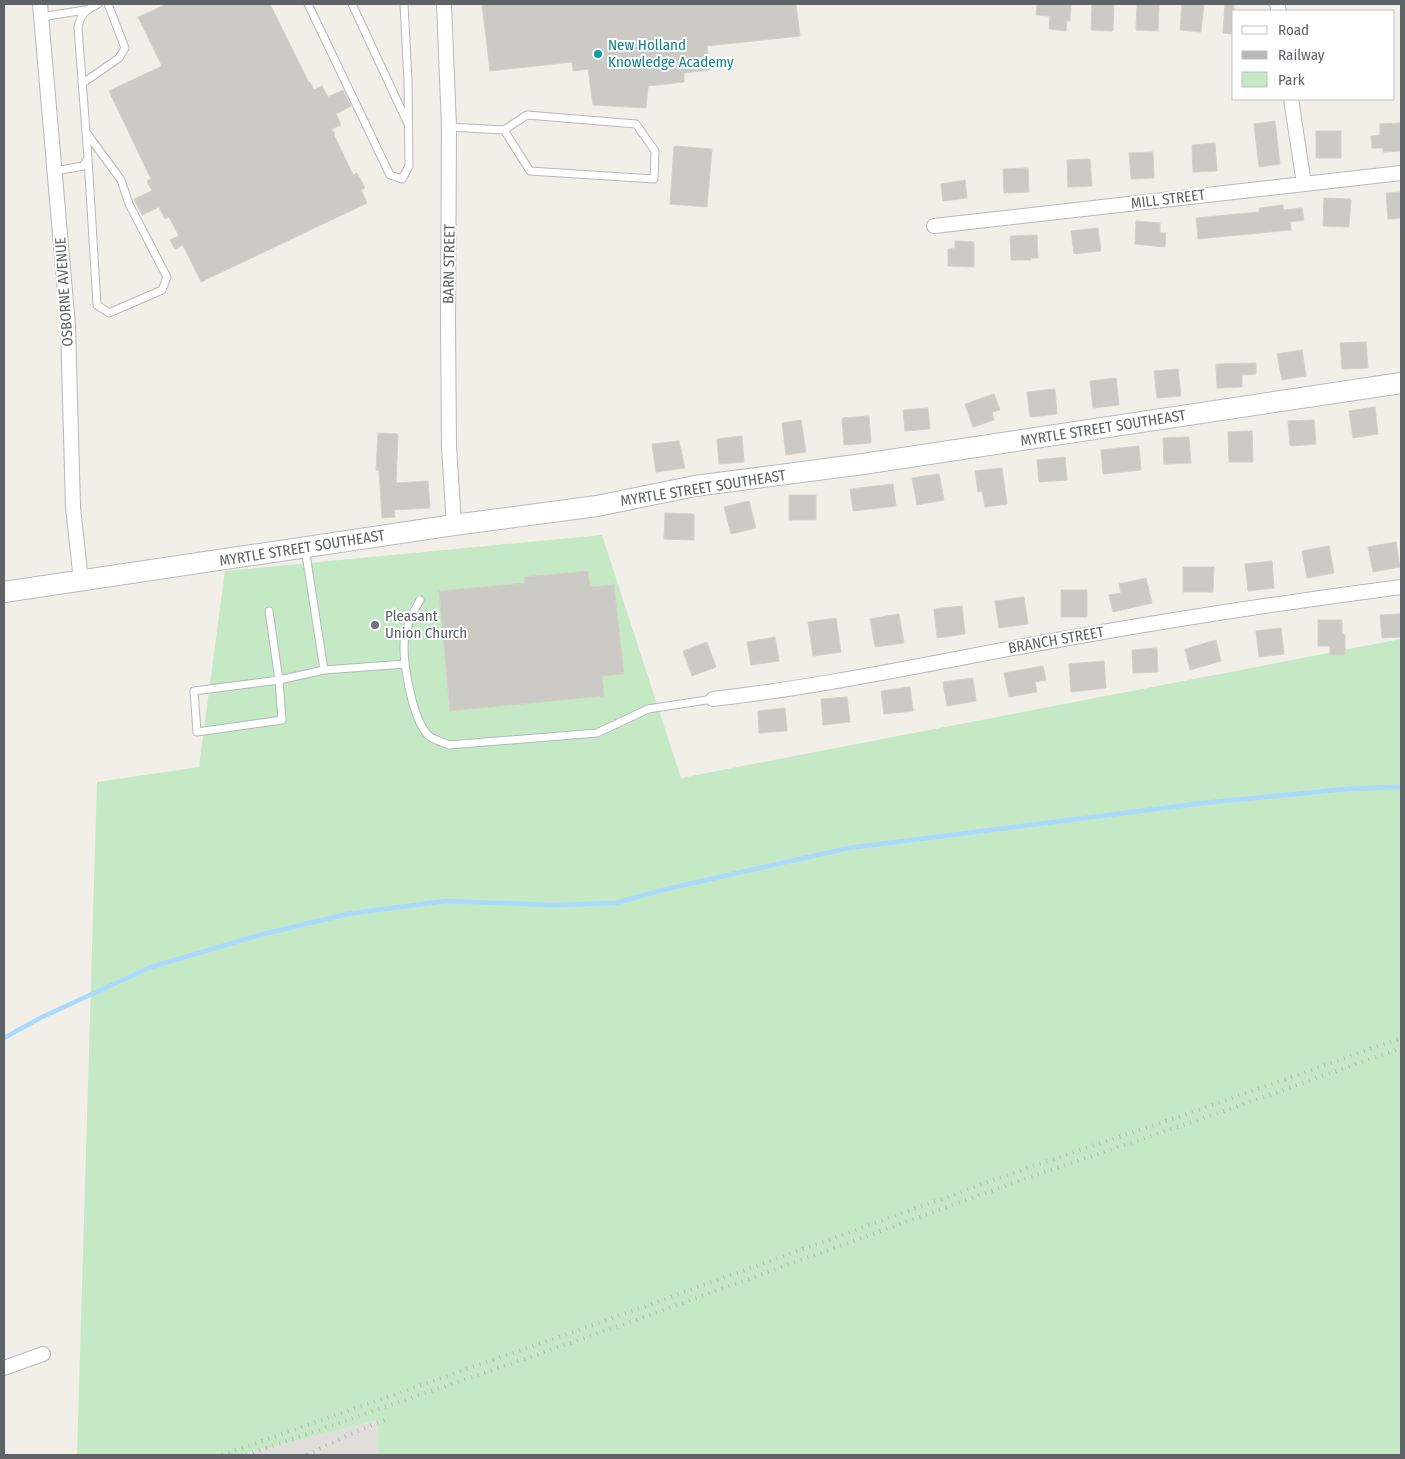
<svg xmlns="http://www.w3.org/2000/svg" width="1405" height="1459" font-family="'Fira Sans Condensed',sans-serif">
<style>
.industrial{fill:#e0deda}
.green{fill:#c5e8c5}
.lines{fill:none;stroke-linecap:round;stroke-linejoin:round}
.stream{stroke:#aadaff;stroke-width:4.5}
.building{fill:#cccac5;stroke:#d6d1c6}
.lane-casing{stroke:#b5b8bc;stroke-width:9}
.street-casing{stroke:#b5b8bc;stroke-width:16}
.secondary-casing{stroke:#b6babf;stroke-width:22}
.lane{stroke:#fff;stroke-width:7}
.street{stroke:#fff;stroke-width:14}
.secondary{stroke:#fff;stroke-width:20}
.rail{stroke:#b6b7b8;stroke-width:4;stroke-dasharray:1 6;stroke-linecap:butt}
.culture-dot{fill:#0f9aa8;stroke:#fff;stroke-width:2}
.worship-dot{fill:#6b7280;stroke:#fff;stroke-width:2}
.labels{text-anchor:middle;dominant-baseline:central;stroke-width:4;stroke-linejoin:round;paint-order:stroke}
.culture-label{font-size:15px;fill:#0d838f;stroke:#fff;text-anchor:start}
.street-label{font-size:15px;fill:#5f6368;stroke:#fff}
.worship-label{font-size:15px;fill:#5b616d;stroke:#fff;text-anchor:start}
</style>
<rect width="100%" height="100%" fill="#f1efe8"/>
<path class="industrial" d="M377,1420L378,1455H240Z"/>
<path class="green" d="M602,535L681,778L1401,639V1455H378L377,1420L240,1455H77L97,782L199,767L225,571Z"/>
<g class="lines">
<path class="stream" d="M4,1038L42,1017L151,967L260,935L347,914L445,901L553,905L616,903L658,891L848,848L1203,803L1347,789L1401,787"/>
</g>
<path class="building" d="M167,4H270L309,83L310,82L314,90L322,86L328,97L343,90L351,106L336,114L341,125L332,129L335,134L334,135L353,175L357,173L365,188L361,190L367,203L201,282L183,245L175,249L170,240L179,236L169,217L165,219L159,207L142,215L134,199L152,191L147,181L151,179L109,91L162,66L138,17Z
M482,4H796L800,36L707,46L710,70L684,73V82L648,86L646,108L593,105L588,69L573,71L572,62L490,71Z
M1037,4H1071L1070,21H1067L1066,31L1049,29L1050,16L1036,15Z
M1092,4H1114L1113,31L1091,30Z
M1137,4H1159L1158,31L1136,30Z
M1182,4H1204L1201,32L1180,30Z
M1225,4H1234V34L1223,33Z
M1275,121L1280,164L1259,167L1254,124Z
M1401,123V151L1383,152V148H1372L1371,136L1380,135V124Z
M1316,131H1341V158H1316Z
M1215,143L1217,171L1193,172L1192,145Z
M674,146L712,149L707,207L670,204Z
M1153,152L1154,178L1131,179L1129,153Z
M1090,159L1092,186L1068,187L1067,160Z
M1028,168L1029,192L1004,193L1003,169Z
M965,180L967,198L943,201L941,184Z
M1401,192V218L1388,219L1386,193Z
M1324,198L1351,199L1349,227L1323,226Z
M1283,205L1284,210L1302,208L1304,220L1290,222L1291,230L1198,239L1196,218L1259,212V208Z
M1136,221L1160,223V233H1166L1165,247L1135,244Z
M1098,228L1101,251L1074,254L1071,231Z
M1037,235L1038,258H1031V260H1011L1010,236Z
M955,241L974,242V267L948,266V249L955,248Z
M1366,342L1368,368L1342,369L1340,343Z
M1302,350L1306,376L1282,380L1277,354Z
M1256,363V374L1242,375V387L1217,388L1216,364Z
M1178,369L1181,396L1157,398L1154,371Z
M1116,378L1119,405L1093,408L1090,381Z
M1055,389L1057,414L1030,417L1027,392Z
M994,394L1000,410L992,412L994,420L973,427L965,404Z
M1375,407L1378,434L1353,438L1349,411Z
M928,408L930,429L905,431L903,410Z
M869,416L871,443L844,445L842,418Z
M801,420L806,452L786,455L782,423Z
M1314,420L1316,444L1290,446L1288,421Z
M1252,431L1253,462H1229L1228,432Z
M378,433L398,434L396,483L428,481L430,508L394,510L395,517L382,518L379,470H376Z
M742,436L744,462L719,464L717,439Z
M1189,437L1191,463L1164,464L1163,438Z
M679,441L685,468L656,472L652,444Z
M1139,446L1141,470L1103,474L1101,450Z
M1065,457L1067,480L1039,482L1037,460Z
M1002,468L1007,504L985,507L982,491L978,492L975,471Z
M939,474L944,500L917,505L912,478Z
M893,484L896,506L853,511L850,489Z
M789,495H816V520H789Z
M749,501L756,528L731,534L724,507Z
M665,513L694,514V540L664,539Z
M1396,542L1400,567L1373,572L1368,547Z
M1329,546L1334,573L1307,578L1302,551Z
M1272,561L1274,588L1248,591L1245,564Z
M1183,567H1214L1213,592H1183Z
M588,571L590,587L614,585L624,674L602,676L604,696L450,711L439,591L525,583L524,577Z
M1146,578L1152,603L1113,612L1109,595L1121,593L1119,584Z
M1061,590H1087V617H1061Z
M1024,597L1028,624L999,628L995,601Z
M962,606L965,634L937,638L934,609Z
M899,614L904,643L875,647L870,619Z
M1401,614V637L1382,638L1380,615Z
M836,618L841,652L813,656L808,622Z
M1318,620H1342V634L1345,635V655H1330V646H1318Z
M1281,628L1284,654L1259,657L1256,631Z
M775,637L779,661L751,665L747,642Z
M1216,640L1221,661L1190,670L1185,649Z
M707,642L716,667L692,676L683,651Z
M1157,648L1158,672L1133,673L1132,650Z
M1104,661L1106,688L1071,692L1069,664Z
M1043,666L1046,680L1035,682L1037,692L1009,697L1004,673Z
M973,678L976,701L947,706L943,682Z
M910,687L913,711L884,714L881,691Z
M847,697L850,722L823,725L821,699Z
M785,708L787,731L759,733L758,711Z"/>
<g class="lines">
<g class="lane-casing">
<path id="lane" d="M308,4L390,175L402,179L409,166L408,81L404,4
M352,4L408,124
M41,17L85,10
M83,83L119,58L125,48L108,4
M449,127L504,130L527,115L636,124L655,151L654,179L530,171L504,130
M86,132L121,180L129,204L167,277L162,290L109,313L97,305L88,158
M55,171L83,166L88,158L78,28C80,14 86,10 98,4
M305,548L324,670
M420,600C413,612 408,622 405,635C401,658 412,718 428,735C433,740 443,742 449,745L597,733L648,709L713,699
M269,611L279,680L282,720L197,732L194,691L279,680L324,670L405,664"/>
</g>
<g class="street-casing">
<path id="street" d="M40,4L68,326L73,507L81,581
M444,4L449,127L448,321L449,446L454,525
M1277,4L1279,11
M1291,99L1304,184
M934,226L1401,173
M713,699C836,685 958,657 1080,636C1187,617 1294,601 1401,587
M4,1368L43,1354"/>
</g>
<g class="secondary-casing">
<path id="secondary" d="M4,592L454,525L597,506L695,486L863,464L1401,383"/>
</g>
<use href="#lane" class="lane"/>
<use href="#street" class="street"/>
<use href="#secondary" class="secondary"/>
<path class="rail" d="M222,1455L607,1320L1024,1169L1207,1107L1401,1038
M246,1455L611,1329L1027,1178L1210,1116L1401,1048
M307,1455L346,1436L386,1419"/>
</g>
<circle class="culture-dot" cx="598" cy="54" r="5"/>
<circle class="worship-dot" cx="375" cy="625" r="5"/>
<g class="labels">
<g class="culture-label">
<text x="608" y="45">New Holland<tspan x="608" dy="17">Knowledge Academy</tspan></text>
</g>
<g class="street-label">
<text transform="translate(1168 199) rotate(-7)">MILL STREET</text>
<text transform="translate(449 264) rotate(-89)">BARN STREET</text>
<text transform="translate(64 292) rotate(-94)">OSBORNE AVENUE</text>
<text transform="translate(1103 428) rotate(-9)">MYRTLE STREET SOUTHEAST</text>
<text transform="translate(703 488) rotate(-9)">MYRTLE STREET SOUTHEAST</text>
<text transform="translate(302 548) rotate(-9)">MYRTLE STREET SOUTHEAST</text>
<text transform="translate(1056 640) rotate(-10)">BRANCH STREET</text>
</g>
<g class="worship-label">
<text x="385" y="616">Pleasant<tspan x="385" dy="17">Union Church</tspan></text>
</g>
</g>
<rect width="1405" height="1459" fill="none" stroke="#5f6368" stroke-width="10"/>
<rect x="1232" y="10" width="162" height="90" fill="#ffffff" stroke="#bfc1c3"/>
<rect x="1242" y="26" width="25" height="8" fill="#ffffff" stroke="#bfc1c3"/>
<text x="1278" y="35" font-size="15" fill="#5f6368">Road</text>
<rect x="1242" y="51" width="25" height="8" fill="#b6b7b8" stroke="#bfc1c3"/>
<text x="1278" y="60" font-size="15" fill="#5f6368">Railway</text>
<rect x="1242" y="72" width="25" height="15" fill="#c5e8c5" stroke="#bfc1c3"/>
<text x="1278" y="85" font-size="15" fill="#5f6368">Park</text>
</svg>
